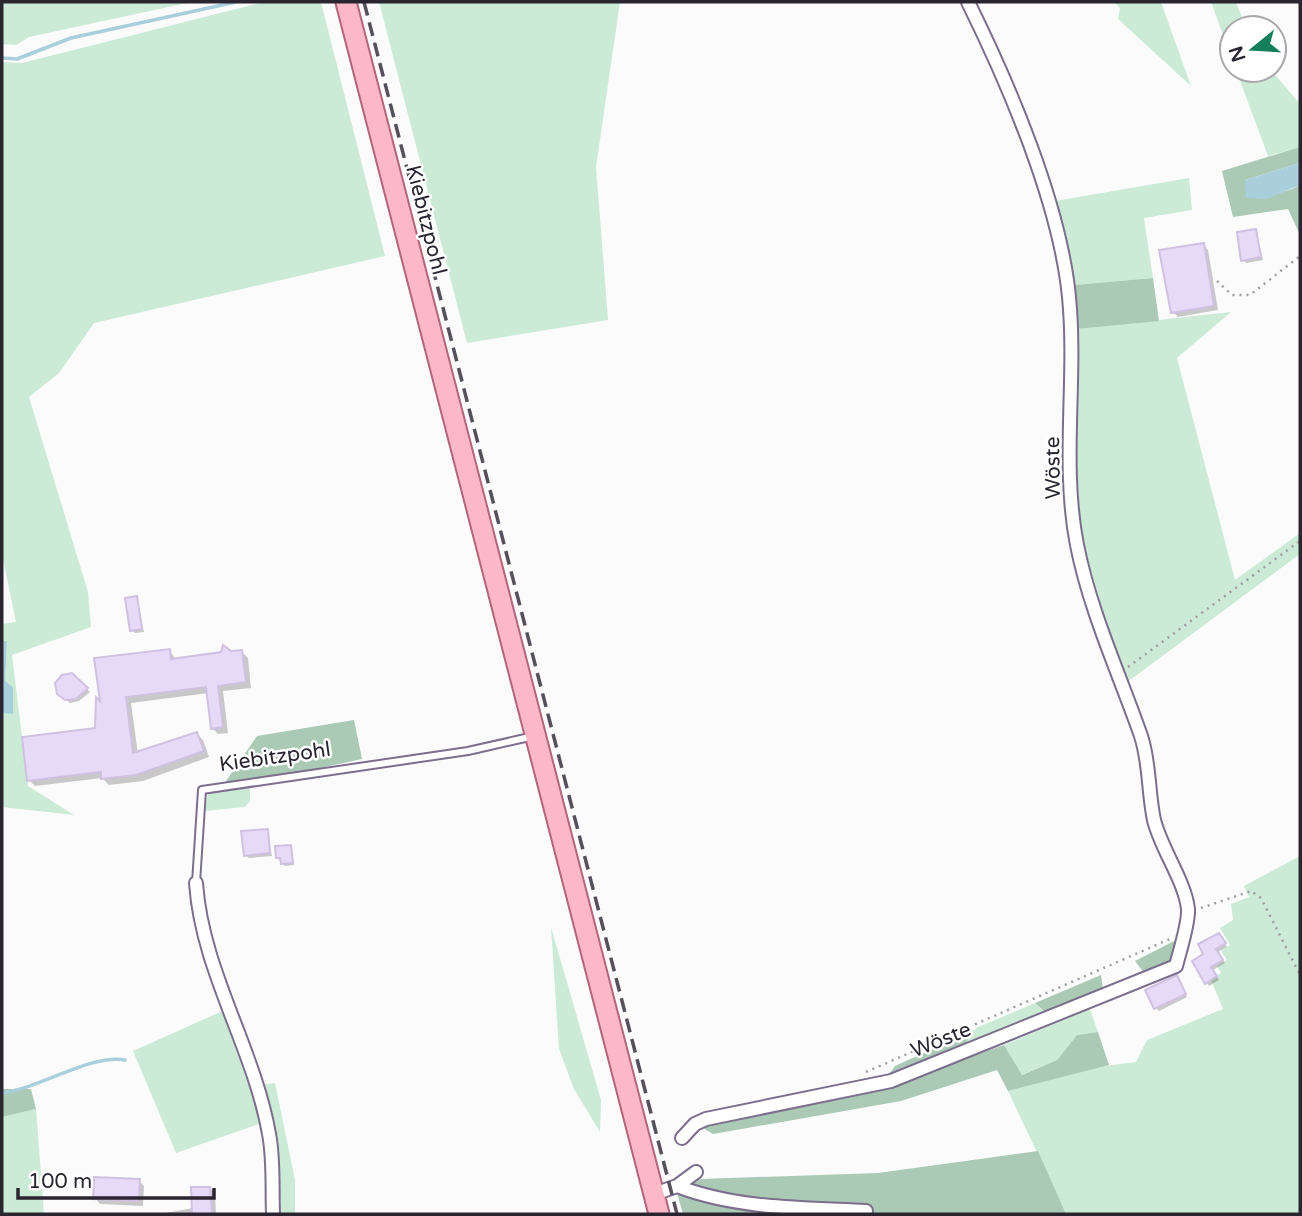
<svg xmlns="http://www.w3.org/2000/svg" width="1302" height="1216" font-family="'Varela Round',sans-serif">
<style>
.green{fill:#cbebd6}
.forest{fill:#aacab5}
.water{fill:#a9cfdd}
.shadow{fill:#0003}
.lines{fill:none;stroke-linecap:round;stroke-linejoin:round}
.stream{stroke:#a9cfdd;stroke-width:3.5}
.building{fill:#e7d9f8;stroke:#d0c1e2;stroke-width:2}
.service-casing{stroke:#7c6e8c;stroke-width:10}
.minor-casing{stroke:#7c6e8c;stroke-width:16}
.primary-casing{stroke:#b2657b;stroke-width:23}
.path{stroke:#9f9da2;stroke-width:2.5;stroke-dasharray:2 5;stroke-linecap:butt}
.service{stroke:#fff;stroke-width:6}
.minor{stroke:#fff;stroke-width:12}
.primary{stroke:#fdb8c7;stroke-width:19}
.rail{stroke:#55505b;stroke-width:3.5;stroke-dasharray:14 7;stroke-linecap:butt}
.labels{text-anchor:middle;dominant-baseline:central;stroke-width:5;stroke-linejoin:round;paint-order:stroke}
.street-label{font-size:21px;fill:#2b2532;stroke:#fff}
</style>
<rect width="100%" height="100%" fill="#fbfbfb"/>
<path class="green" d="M2,2H192L29,37L16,45L2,44Z
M264,2H321L385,256L94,323L59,373L29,397L88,592L91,627L12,655L28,786L74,815L2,807V713H13V687L5,681L7,642L2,641V624L16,622L2,554V62L22,63Z
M379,2H620L596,167L608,320L467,343Z
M1114,2H1161L1191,86L1118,19L1120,8Z
M1211,2H1236L1246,28H1232V60Z
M1236,70H1271L1300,104V147L1268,156Z
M1189,178L1192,210L1144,218L1153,278L1074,285L1055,201Z
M1231,312L1177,358L1235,580L1300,533V554L1126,683L1086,559L1075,487L1076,329Z
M250,788V801L245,807L205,811L208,792Z
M1300,856V1214H1066L1008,1091L1104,1066L1136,1062L1147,1040L1223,1009L1211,980L1221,973L1217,966L1227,960L1221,951L1230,945L1220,928L1233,920L1231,904L1249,897L1244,886Z
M551,927L601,1100L600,1132L574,1089L559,1049Z
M1035,1003L1045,1013L964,1047L976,1028Z
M227,1009L262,1123L176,1153L133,1051Z
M1090,1009L1098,1032L1077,1035L1057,1060L1021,1075L1004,1045Z
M275,1083L295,1180V1214H280L261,1085Z
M36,1109L44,1214H2V1117Z"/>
<path class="forest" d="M1300,147V163L1245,180C1270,193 1275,198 1300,185V235L1288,209L1233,217L1222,171Z
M1153,278L1159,321L1076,329L1074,285Z
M354,720L362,759L283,776L224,784L257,736Z
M1178,939L1171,964L1145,974L1135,961Z
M1101,975L1103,990L1046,1013L1035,1003Z
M974,1030L963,1048L888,1076L895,1066Z
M1098,1032L1109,1065L1008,1091L997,1070L901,1101L713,1134L703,1128L718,1119L892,1085L1004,1045L1022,1075L1057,1060L1077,1035Z
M2,1089H31L36,1109L2,1117Z
M1038,1151L1066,1214H683L677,1193L701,1179L878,1173Z"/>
<path class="water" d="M1300,163V185L1267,199L1246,198L1245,180Z
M2,641H7L5,681L13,687V714L2,713Z"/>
<path class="shadow" d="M1256,231L1263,260L1246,263L1243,260Z
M1204,245L1208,250L1218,310L1178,317L1173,312Z
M137,598L144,632L135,633L132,630Z
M170,651L176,660L242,652L248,658L251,688L223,691L228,733L218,734L212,728L209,693L131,703L138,754L197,734L203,740L209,757L143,781L109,785L102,778L35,786L29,780L97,730L102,705Z
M72,675L90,692L79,701L70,703L62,697Z
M267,831L272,856L249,858L246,855Z
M290,847L294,865L285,866L278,858Z
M1222,938L1227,947L1218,952L1225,963L1213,970L1219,980L1209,986L1194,962Z
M1176,977L1187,997L1159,1011L1156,1008Z
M139,1181L144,1186L143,1206L100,1204L95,1198Z
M210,1188L215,1194L216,1214H160L193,1208Z"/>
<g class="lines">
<path class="stream" d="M2,58L17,59L71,38L236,2
M2,1093C41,1088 90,1054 125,1060"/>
</g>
<path class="building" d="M1256,229L1261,257L1241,261L1237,232Z
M1204,243L1214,306L1171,313L1159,250Z
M137,596L142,629L130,631L125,598Z
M223,645L231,651L242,650L246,682L218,686L223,727L211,729L206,687L126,697L133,753L197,732L204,751L136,775L101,779V772L27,781L22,737L95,728L96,697L100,701L94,658L170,649L171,659L221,652Z
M72,673L88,688L76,699L65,700L57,694L55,683L62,675Z
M268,829L270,853L244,856L241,831Z
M291,845L293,863L281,864L280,858H276L275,846Z
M1219,933L1226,943L1216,949L1223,960L1211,967L1217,976L1205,984L1192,961L1203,954L1198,944Z
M1177,975L1186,994L1154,1009L1145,990Z
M94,1177L140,1179L139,1201L93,1199Z
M191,1187H210L212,1214H192Z"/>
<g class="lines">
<g class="service-casing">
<path id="service" d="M196,883L202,790L468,751L534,736"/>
</g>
<g class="minor-casing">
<path id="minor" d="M196,883C202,971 254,1048 269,1134C274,1159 272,1188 273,1214
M682,1138L695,1124L706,1119L891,1081L1176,966C1180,950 1189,923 1188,909C1185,881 1161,849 1154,820C1148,792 1150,763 1141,736C1119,673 1090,611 1077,545C1061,464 1077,379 1069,297C1060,204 1009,85 968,2
M677,1186C736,1209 804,1208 866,1211
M654,1194L677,1186L696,1172"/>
</g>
<g class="primary-casing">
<path id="primary" d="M346,2L659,1214"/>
</g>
<path class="path" d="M1217,281L1232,295H1250L1300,256
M1128,667L1300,541
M1201,908L1251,891L1261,898L1300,975
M866,1072L1170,939"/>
<use href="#service" class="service"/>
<use href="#minor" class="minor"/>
<use href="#primary" class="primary"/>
<path class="rail" d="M364,2L677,1214"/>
</g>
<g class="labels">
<g class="street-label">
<text transform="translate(426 220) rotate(76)">Kiebitzpohl</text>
<text transform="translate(1053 468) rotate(-91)">Wöste</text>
<text transform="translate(275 757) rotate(-8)">Kiebitzpohl</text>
<text transform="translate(941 1040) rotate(-22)">Wöste</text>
</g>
</g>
<rect width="1302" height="1216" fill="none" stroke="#2b2532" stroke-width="7"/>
<g transform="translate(1253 49) rotate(252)"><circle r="33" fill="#ffffff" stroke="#aaa8ad" stroke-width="2"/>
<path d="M0-5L12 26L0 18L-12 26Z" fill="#157f5b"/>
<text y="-10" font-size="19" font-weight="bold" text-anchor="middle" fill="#2b2532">N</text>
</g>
<path d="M18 1188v10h196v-10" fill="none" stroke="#2b2532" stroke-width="3.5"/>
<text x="28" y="1188" font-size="21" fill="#2b2532" stroke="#ffffff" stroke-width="5" paint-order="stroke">100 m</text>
</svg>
